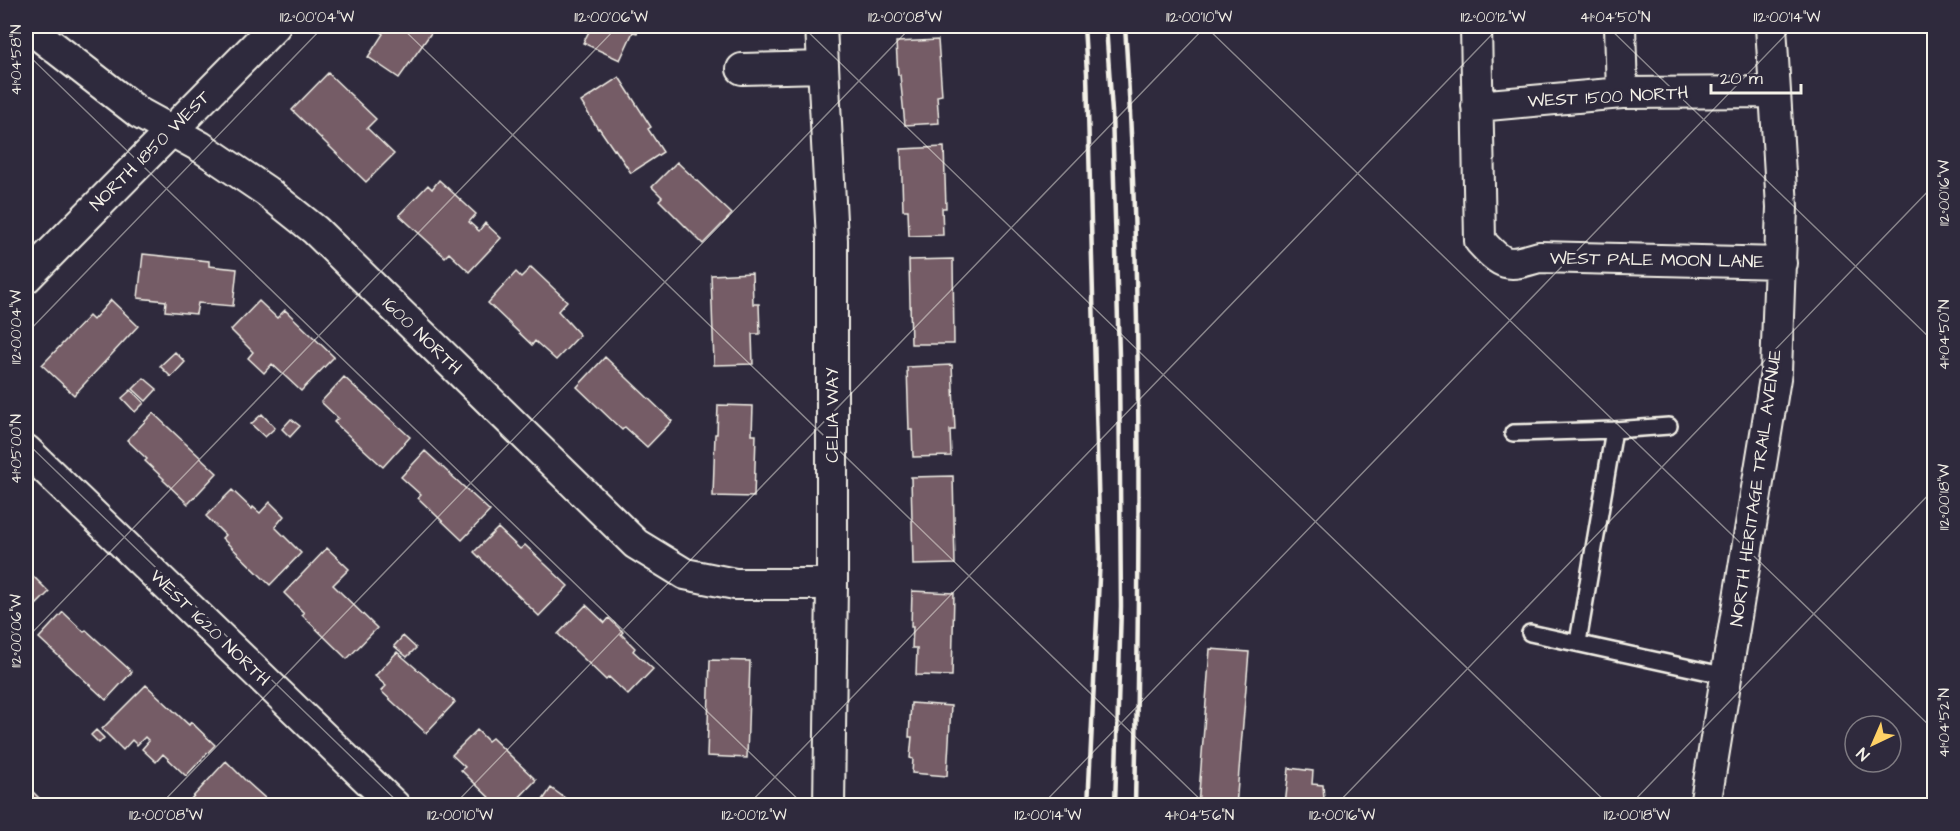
<svg xmlns="http://www.w3.org/2000/svg" width="1960" height="831" font-family="'Architects Daughter',sans-serif">
<style>
.building{fill:#745b66;stroke:#f4f1e8;stroke-width:1.5}
.lines{fill:none;stroke-linecap:round;stroke-linejoin:round}
.lane-casing{stroke:#f4f1e8;stroke-width:20}
.street-casing{stroke:#f4f1e8;stroke-width:34}
.lane{stroke:#2f2a3d;stroke-width:15}
.street{stroke:#2f2a3d;stroke-width:30}
.rail{stroke:#f4f1e8;stroke-width:4.5}
.ticks{fill:none;stroke:#f4f1e8;stroke-width:1.5;stroke-opacity:0.45}
.labels{text-anchor:middle;dominant-baseline:central;stroke-width:6;stroke-linejoin:round;paint-order:stroke}
.street-label{font-size:18px;fill:#f4f1e8;stroke:#2f2a3d}
.neatline{fill:none;stroke:#f4f1e8;stroke-width:2}
.ticks-label{font-size:15px;text-anchor:middle;fill:#f4f1e8}
</style>
<rect width="100%" height="100%" fill="#2f2a3d"/>
<filter id="ink" filterUnits="userSpaceOnUse"><feTurbulence type="fractalNoise" baseFrequency=".0167" numOctaves="2"/><feDisplacementMap in="SourceGraphic" scale="12" xChannelSelector="R" yChannelSelector="G"/><feConvolveMatrix kernelMatrix="1 2 1 2 8 2 1 2 1" color-interpolation-filters="sRGB"/></filter>
<g filter="url(#ink)">
<path class="building" d="M383,26H436L399,78L368,57L383,34L379,31Z
M592,26H641L637,33L633,32L620,60L583,43Z
M938,40L942,95L937,96L939,123L905,125L900,75H898L896,42Z
M328,73L376,119L367,128L394,154L366,182L292,110Z
M619,77L651,127L648,129L663,152L631,173L615,149L614,150L599,128L598,129L581,102Z
M944,147L946,208H942L943,235L909,236L908,210H903L901,149Z
M677,162L732,214L703,244L659,200L662,197L652,187Z
M439,180L476,214L469,222L479,231L485,223L501,238L469,272L449,253L445,257L399,215L428,185L432,189Z
M143,254L209,261V266L237,269L233,306L198,303L196,314L165,311L166,301L138,298Z
M953,259L954,344H911L909,260Z
M531,267L567,301L558,311L580,335L556,360L535,341L532,345L488,303L516,272L521,277Z
M752,273L753,304H759L760,334H752L753,364L714,365L711,275Z
M111,300L138,326L74,395L42,365L89,316L93,320Z
M259,301L277,318L285,310L334,357L301,391L272,364L264,373L248,358L253,352L231,330Z
M175,352L185,362L171,377L160,366Z
M605,357L672,421L647,447L625,427L622,430L577,387Z
M952,365L955,430H950L951,456L913,457L912,430H909L907,367Z
M344,377L410,437L383,467L334,422L338,418L321,402Z
M144,378L157,389L146,401L133,389Z
M131,390L144,403L135,412L122,398Z
M718,405L753,406L752,435H756L754,497L713,496L715,434H717Z
M153,413L217,473L188,504L163,480L164,479L145,461L147,459L127,440Z
M262,414L275,428L265,437L251,424Z
M291,419L300,426L290,437L282,429Z
M425,451L490,511L462,540L418,498L421,495L401,477Z
M953,476L955,564L913,565L911,477Z
M232,490L252,509L253,507L260,513L270,502L284,516L275,527L301,553L270,585L222,538L225,535L206,516Z
M498,528L520,549L525,545L568,586L539,616L474,552Z
M327,548L349,569L333,585L377,628L347,659L302,615L304,613L284,593Z
M26,569L49,592L26,615Z
M912,591L954,593L952,676L916,675L917,648H912L913,627H911Z
M586,605L605,623L609,618L623,632L621,634L635,648L633,651L653,669L628,695L609,677L606,680L558,634Z
M63,612L84,632L86,630L132,672L106,700L39,638Z
M403,636L416,648L407,657L394,646Z
M1210,649L1249,652L1236,806H1198Z
M397,652L455,702L426,733L381,691L386,686L375,676Z
M710,660L750,661L747,758L707,756Z
M146,685L189,725L191,722L215,745L186,776L163,754L156,762L142,749L149,741L145,737L137,745L132,740L123,750L102,729Z
M911,703L951,706L947,776L912,773L913,759L910,758L912,737H909Z
M96,730L104,738L99,743L91,735Z
M477,730L488,741L492,738L536,780L511,806H498L461,770L465,767L452,755Z
M226,761L246,781L274,806H196L190,800Z
M1289,768L1313,771L1312,784L1323,785L1324,799L1344,802V806H1285Z
M26,785L47,806H26Z
M551,788L576,806H539Z"/>
<g class="lines">
<g class="lane-casing">
<path id="lane" d="M1513,433L1614,430L1669,426
M1530,633L1727,676
M1578,642L1614,430"/>
</g>
<g class="street-casing">
<path id="street" d="M27,26L139,113L201,147L266,191L315,230L636,544L685,574L735,584H832
M821,26L832,240V584L829,806
M1476,26L1480,241C1503,266 1506,267 1539,257L1781,263
M1620,26L1622,93
M742,69L823,67
M1477,106L1622,93L1775,92
M26,278L275,26
M26,450L395,806
M1705,806L1776,372L1782,207L1771,26"/>
</g>
<use href="#lane" class="lane"/>
<use href="#street" class="street"/>
<path class="rail" d="M1084,26L1087,73L1100,557L1088,806
M1106,26L1112,112L1119,356L1121,606L1115,806
M1125,26C1142,285 1140,545 1135,806"/>
</g>
</g>
<path class="ticks" d="M400,26L1207,806M802,26L1610,806M1205,26L1934,730M1607,26L1934,342M26,30L30,26M26,53L805,806M26,334L324,26M26,442L402,806M26,639L618,26M159,806L912,26M453,806L1206,26M747,806L1500,26M1041,806L1794,26M1335,806L1934,185M1629,806L1934,489M1923,806L1934,794"/>
<g class="labels">
<g class="street-label">
<text transform="translate(1608 97) rotate(-3)">WEST 1500 NORTH</text>
<text transform="translate(150 151) rotate(-45)">NORTH 1850 WEST</text>
<text transform="translate(1657 260) rotate(1)">WEST PALE MOON LANE</text>
<text transform="translate(422 336) rotate(44)">1600 NORTH</text>
<text transform="translate(832 415) rotate(-90)">CELIA WAY</text>
<text transform="translate(1756 488) rotate(-82)">NORTH HERITAGE TRAIL AVENUE</text>
<text transform="translate(210 628) rotate(44)">WEST 1620 NORTH</text>
</g>
</g>
<rect width="1960" height="831" fill="none" stroke="#2f2a3d" stroke-width="66"/>
<g transform="translate(1873 744) rotate(224)"><circle r="28" fill="#2f2a3d" stroke="#7e7a81" stroke-width="1.5"/>
<path d="M0-4.5L10 22L0 15L-10 22Z" fill="#ffd166"/>
<text y="-9" font-size="16" font-weight="bold" text-anchor="middle" fill="#f4f1e8">N</text>
</g>
<path d="M1711 84v9h90v-9" fill="none" stroke="#f4f1e8" stroke-width="3"/>
<text x="1720" y="84" font-size="18" fill="#f4f1e8" stroke="#2f2a3d" stroke-width="4.5" paint-order="stroke">20 m</text>
<rect x="33" y="33" width="1894" height="765" class="neatline"/>
<g class="ticks-label">
<text x="317" y="22">112°00'04"W</text>
<text x="611" y="22">112°00'06"W</text>
<text x="905" y="22">112°00'08"W</text>
<text x="1199" y="22">112°00'10"W</text>
<text x="1493" y="22">112°00'12"W</text>
<text x="1615" y="22">41°04'50"N</text>
<text x="1787" y="22">112°00'14"W</text>
<text transform="translate(16 60) rotate(-90)" y="5">41°04'58"N</text>
<text transform="translate(1944 193) rotate(-90)" y="5">112°00'16"W</text>
<text transform="translate(16 327) rotate(-90)" y="5">112°00'04"W</text>
<text transform="translate(1944 335) rotate(-90)" y="5">41°04'50"N</text>
<text transform="translate(16 449) rotate(-90)" y="5">41°05'00"N</text>
<text transform="translate(1944 497) rotate(-90)" y="5">112°00'18"W</text>
<text transform="translate(16 631) rotate(-90)" y="5">112°00'06"W</text>
<text transform="translate(1944 723) rotate(-90)" y="5">41°04'52"N</text>
<text x="166" y="820">112°00'08"W</text>
<text x="460" y="820">112°00'10"W</text>
<text x="754" y="820">112°00'12"W</text>
<text x="1048" y="820">112°00'14"W</text>
<text x="1199" y="820">41°04'56"N</text>
<text x="1342" y="820">112°00'16"W</text>
<text x="1637" y="820">112°00'18"W</text>
</g>
</svg>
